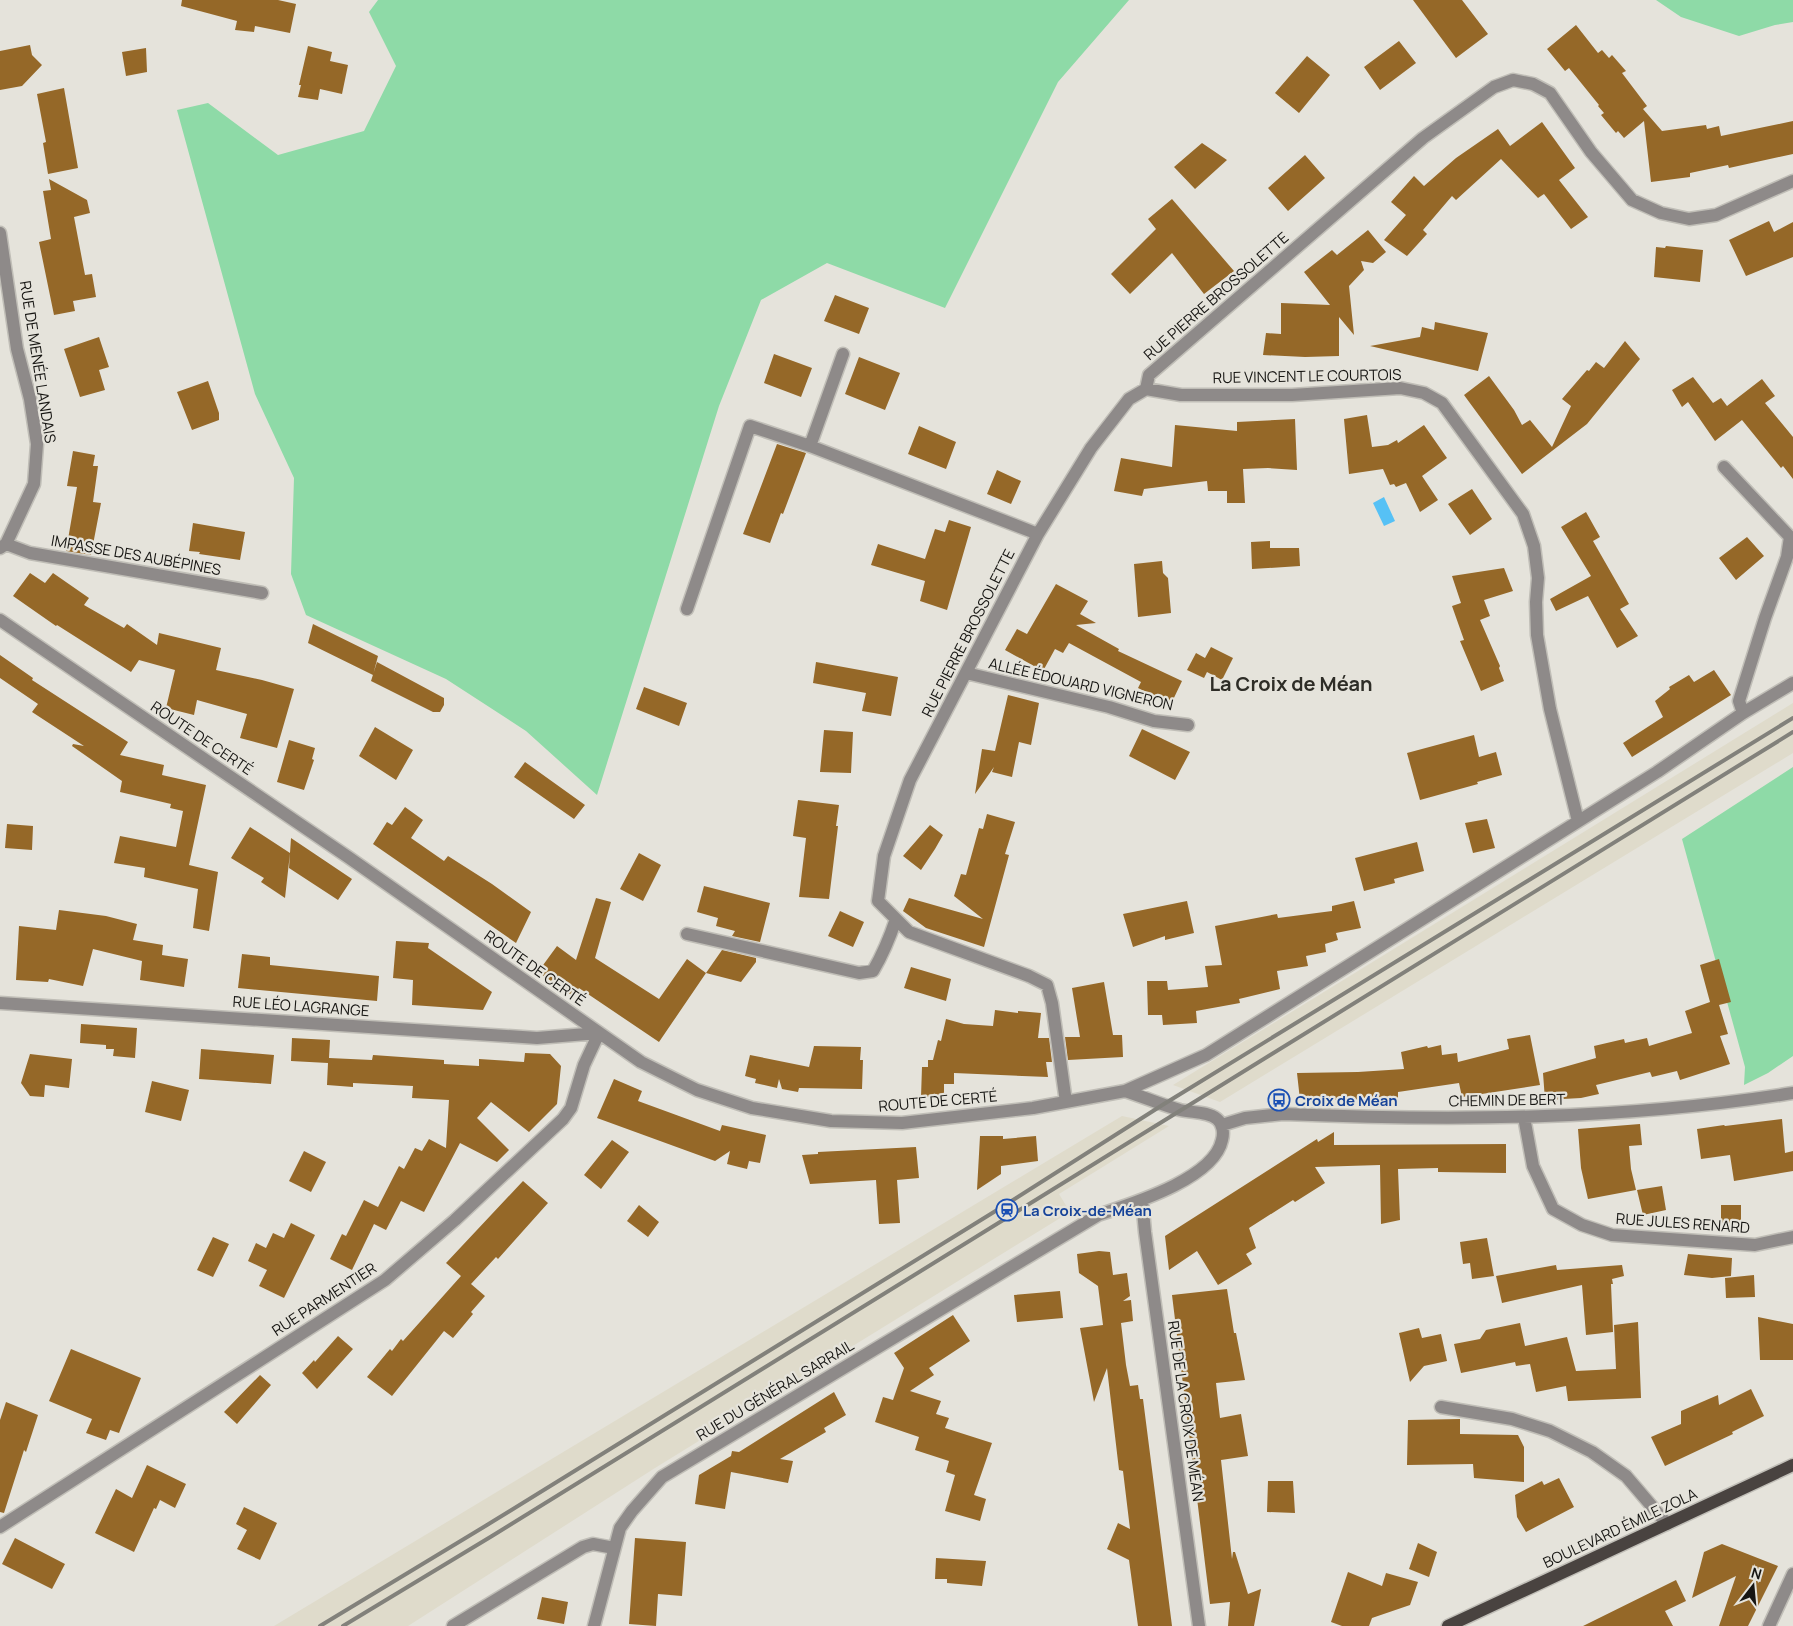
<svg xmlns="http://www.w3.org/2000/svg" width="1793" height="1626" font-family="Manrope,sans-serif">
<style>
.built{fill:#dfdbcb}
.green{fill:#8edaa7}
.water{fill:#56c1f5}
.building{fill:#956828}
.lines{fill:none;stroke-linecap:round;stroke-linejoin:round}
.minor-casing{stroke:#c0beb7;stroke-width:15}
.major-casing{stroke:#c0beb7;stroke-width:15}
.minor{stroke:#8e8a89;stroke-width:12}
.major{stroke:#494340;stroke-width:12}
.rail{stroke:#82817b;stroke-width:4}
.labels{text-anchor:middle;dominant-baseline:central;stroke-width:4.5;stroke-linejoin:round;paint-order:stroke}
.street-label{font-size:15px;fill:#161512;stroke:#e5e3db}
.transit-label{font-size:15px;font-weight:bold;fill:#164399;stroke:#e5e3db;text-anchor:start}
.district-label{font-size:20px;font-weight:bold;fill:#2e2d27;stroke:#e5e3db}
</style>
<rect width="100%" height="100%" fill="#e5e3db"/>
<path class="built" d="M1793,703V753L1220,1102L1173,1085Z
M1122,1116L1169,1126L1059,1194L1070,1212L655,1468L408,1626H274Z"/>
<path class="green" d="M378,0H1129L1058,82L945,308L827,263L761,300L719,406L597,795L526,731L446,679L306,615L291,574L294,478L255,394L177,110L208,103L278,155L364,131L396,66L369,12Z
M1656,0H1793V22L1775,25L1739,36L1681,17Z
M1793,767V1056L1768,1073L1744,1085L1745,1067L1682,839Z"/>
<path class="water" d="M1384,497L1395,521L1384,526L1373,503Z"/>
<path class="building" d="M182,0H278L296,4L290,33L255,26L254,32L235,30L237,21L181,6Z
M1413,0H1462L1488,34L1456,58Z
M1576,25L1598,53L1602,50L1609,58L1612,55L1626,71L1622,73L1647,106L1643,109L1662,131L1706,125L1707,129L1719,126L1721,136L1793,121V154L1729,168L1728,165L1690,173V177L1651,182L1644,121L1624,138L1618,131L1616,133L1601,115L1604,113L1598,106L1599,105L1569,68L1565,71L1547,49Z
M1399,41L1416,63L1380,90L1364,67Z
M30,45L32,55L42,65L22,86L0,90V51Z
M308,46L332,52L330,61L348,65L342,94L320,89L318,100L298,97L301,85H299Z
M146,48L147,72L126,76L122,52Z
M1307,56L1330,75L1299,113L1275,93Z
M64,88L78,168L48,174L43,143L46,142L37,94Z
M1542,122L1575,168L1559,180L1588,217L1571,229L1544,194L1538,198L1501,159L1456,200L1452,196L1423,230L1427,234L1407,256L1384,240L1406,215L1391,202L1414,176L1424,186L1456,158L1498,129L1510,146Z
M1202,143L1227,160L1195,189L1174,167Z
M1305,155L1325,178L1288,211L1268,188Z
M49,179L87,200L90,213L74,217L85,275L92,274L96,297L73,301L75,311L54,315L39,242L51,239L43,191L51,190Z
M1172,199L1234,271L1204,294L1172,253L1130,294L1111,274L1156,229L1148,219Z
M1769,221L1774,232L1793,222V257L1746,276L1729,240Z
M1368,230L1386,252L1373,263L1361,261L1364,270L1349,286L1354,335L1339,317V356L1305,357L1263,355L1266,333L1281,334V303L1330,305L1304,272L1332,250L1337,255Z
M1666,246L1703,250L1700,282L1654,277L1656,247L1665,248Z
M835,295L869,308L859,334L824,321Z
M1435,322L1488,333L1478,371L1370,346L1420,337L1422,327L1434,330Z
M99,337L109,367L99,370L105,390L80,397L64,349Z
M1625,341L1640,359L1587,424L1522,474L1464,395L1489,376L1514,410L1522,425L1530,420L1552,447L1571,406L1562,399L1587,370L1589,371L1596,362L1604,368Z
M774,354L812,368L801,397L764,383Z
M859,357L900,373L885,410L845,394Z
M1693,377L1713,403L1721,398L1727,406L1762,379L1775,396L1765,403L1793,437V479L1783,466L1781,468L1742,420L1715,441L1688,402L1682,407L1672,390Z
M208,381L219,413V420L192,430L177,392Z
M1367,415L1372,447L1388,445L1397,440L1398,443L1424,425L1447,458L1422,476L1438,500L1420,512L1406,483L1396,487L1394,484L1390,485L1383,469L1349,474L1344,419Z
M1295,419L1297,470L1268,468L1243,469L1245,503H1227V491H1208L1207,481L1144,489L1142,496L1114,491L1121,458L1172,467L1175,425L1237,431V422Z
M919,426L956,442L946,469L908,454Z
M777,444L806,453L783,514L781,513L770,543L743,534Z
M73,451L95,455L93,466H98L93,502L101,503L91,555L66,551L77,487L67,486Z
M997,470L1021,481L1011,504L987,494Z
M1472,489L1492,519L1470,535L1448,504Z
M1586,512L1600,537L1593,541L1629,604L1620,609L1638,636L1617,648L1588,596L1556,611L1550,599L1591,576L1561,527Z
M949,520L971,527L947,610L920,601L925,581L871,565L878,544L925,559L935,529L945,532Z
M193,523L245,532L240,560L199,554L200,552L189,551Z
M1747,537L1764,556L1736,580L1719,558Z
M1270,541V548H1299L1300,566L1252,569L1251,542Z
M1162,561L1163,573L1168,578L1171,613L1138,617L1134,564Z
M1504,568L1513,591L1484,600L1490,616L1480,620L1500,666L1499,668L1504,681L1481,691L1460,641L1464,640L1452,606L1461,603L1452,576Z
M30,573L45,583L53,573L89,598L84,605L124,628L127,624L157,645L159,633L221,648L216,670L262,680L294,689L277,748L240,738L247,714L197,700L194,715L166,708L175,670L139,660L131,672L57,625L56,626L13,596Z
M1056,584L1088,601L1080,614L1096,623L1076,625L1119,649L1118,651L1182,681L1171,704L1138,688L1141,682L1069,643L1063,653L1055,649L1043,671L1005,650L1017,629L1027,634Z
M313,624L378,656L373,675L308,643Z
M1211,647L1233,658L1222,680L1207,672L1204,678L1187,670L1196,653L1205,658Z
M0,655L33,678L32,680L128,742L120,755L164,765L162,775L206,785L189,865L218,872L209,931L193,928L198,889L144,877L145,868L114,863L120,836L176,847L183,811L170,808L171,804L120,792L122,781L72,746L73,744L84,746L32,712L38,704L0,678Z
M377,662L444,698V705L440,712H433L371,681Z
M816,662L898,677L891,716L862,711L866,693L813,683Z
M1714,670L1731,695L1632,757L1623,743L1663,717L1655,701L1670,689L1669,687L1689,675L1694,682Z
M644,687L687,703L679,726L636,709Z
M1008,695L1039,703L1031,745L1019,742L1012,777L992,772L994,767L975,794L982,749L995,751Z
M375,727L413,750L396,780L359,756Z
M1142,729L1190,752L1175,780L1129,756Z
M824,730L853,732L851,773L820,772Z
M1474,735L1479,757L1496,752L1502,775L1477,782L1478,784L1420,800L1407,753Z
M289,740L315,748L312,759L314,760L304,790L277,782Z
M525,762L585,805L574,819L514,777Z
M798,800L839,805L836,826H838L829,899L799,897L806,838L793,836Z
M405,807L423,820L411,838L444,861L448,856L492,884L531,912L516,943L373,844L387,822L392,825Z
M987,814L1015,822L1005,854L1009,855L984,947L926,928L903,911L909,898L983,919L954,896L961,874L966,875L979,828L983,829Z
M1487,819L1495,848L1473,853L1465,823Z
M7,824L33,826L32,850L5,848Z
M930,825L943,835L935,849L921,870L903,856Z
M250,827L290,853L285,898L261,882L264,878L231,858Z
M291,838L352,879L338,900L289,868Z
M1417,842L1424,871L1394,879L1395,883L1364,891L1355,858Z
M639,853L661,865L643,901L620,889Z
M704,886L770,903L760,942L732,936L735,931L716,926L718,918L697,912Z
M596,898L611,902L595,958L659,999L687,959L706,973L659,1042L579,988L573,996L538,972L557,946L576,960Z
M1187,901L1194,933L1165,940V936L1133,947L1123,914Z
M1354,901L1361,928L1336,933L1338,940L1325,944L1326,952L1306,956L1308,966L1277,971L1280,989L1239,999L1240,1003L1196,1011L1197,1023L1163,1025L1162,1015H1148L1147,981H1167L1168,990L1208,987L1205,966L1222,965L1215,926L1277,914L1278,918L1332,911V906Z
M59,910L106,916L137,924L133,940L163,945L162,955L188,959L184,987L140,980L142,961L93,949L83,986L49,979L48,982L16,980L19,926L56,930Z
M840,911L864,922L853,947L828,936Z
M396,941L429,943L428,948L492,992L483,1010L412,1005L413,980L393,978Z
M722,950L756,958V962L741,982L706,973Z
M242,954L270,957V965L379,976L377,1001L238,988Z
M1719,959L1731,1002L1719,1005L1728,1034L1720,1036L1730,1064L1680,1080L1677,1071L1652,1077L1650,1072L1596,1085L1599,1094L1581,1098L1545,1100L1543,1073L1596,1058L1594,1046L1624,1039L1625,1043L1647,1038L1649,1046L1692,1033L1685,1011L1710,1002L1700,965Z
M911,967L951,979L946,1001L904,988Z
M1104,982L1113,1035H1122L1123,1057L1068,1060L1065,1037H1080L1072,988Z
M995,1010L1018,1013V1011L1041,1013L1038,1038H1049L1052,1062H1046L1048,1077L954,1073V1084H944V1097H921L922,1067H928V1060H933L938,1040L941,1041L946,1019L964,1024L993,1026Z
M81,1024L137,1028L135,1058L113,1056L114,1049H106V1045L80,1043Z
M1530,1035L1540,1085L1462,1097L1459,1083L1398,1092V1099L1300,1100L1297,1073L1358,1072L1404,1069L1401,1052L1427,1046L1428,1048L1441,1045L1442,1055L1457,1053L1458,1062L1509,1049L1507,1039Z
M292,1038L330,1040L329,1058L372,1060L373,1055L444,1060V1064L479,1066V1059L524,1062L525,1053L550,1054L561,1066L557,1104L529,1132L491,1102L477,1118L509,1150L497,1162L460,1143L424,1212L401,1201L386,1230L374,1224L352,1270L330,1259L342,1234L346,1236L364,1200L378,1207L399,1166L404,1169L415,1148L422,1151L429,1139L446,1148L449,1100L412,1098L413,1086L353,1083V1087L327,1085L328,1063L291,1061Z
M814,1046L861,1047L860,1060H863L862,1089L799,1088L798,1092L782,1089L779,1079L777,1088L755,1083L756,1079L745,1076L750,1055L809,1067Z
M201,1049L274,1055L271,1084L199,1079Z
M30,1054L72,1059L69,1088L45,1085L44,1097L30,1096L21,1083Z
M614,1079L642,1091L638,1101L720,1131L722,1125L766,1135L760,1163L749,1161L747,1169L727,1164L730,1151L715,1161L597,1118Z
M152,1081L189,1090L181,1121L145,1112Z
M1782,1119L1785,1153L1793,1151V1171L1734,1181L1730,1155L1701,1159L1697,1129L1724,1125L1725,1126Z
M1640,1124L1642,1145L1629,1146L1631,1169L1636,1190L1588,1199L1581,1168L1578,1129Z
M1334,1132V1145L1506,1144V1173L1438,1172V1168L1398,1169L1400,1220L1381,1224L1380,1165L1315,1167L1325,1183L1295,1202L1293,1200L1249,1228L1256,1248L1246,1254L1252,1264L1218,1285L1197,1251L1169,1270L1165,1236L1317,1139L1318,1142Z
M980,1136H1003V1139L1036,1136L1038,1161L1001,1166V1174L977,1190Z
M612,1140L629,1152L601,1189L584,1175Z
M916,1147L919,1178L897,1180L900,1223L879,1224L876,1180L810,1184L802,1155L818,1154V1152Z
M304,1151L326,1162L311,1192L289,1181Z
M523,1181L548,1203L498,1259L496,1257L471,1284L485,1296L471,1312L473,1314L453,1338L444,1331L392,1396L367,1377L390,1349L392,1351L401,1339L403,1341L461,1276L446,1263Z
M1662,1186L1666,1210L1643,1215L1637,1190Z
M639,1205L659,1222L648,1237L627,1221Z
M1721,1205H1741V1230H1721Z
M291,1223L315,1235L284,1298L259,1286L267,1270L248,1261L256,1243L266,1248L273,1233L284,1238Z
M213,1237L229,1244L213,1277L197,1270Z
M1487,1238L1494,1276L1472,1279L1470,1263L1463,1264L1460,1242Z
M1099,1251L1110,1252L1113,1275L1127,1273L1130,1296L1123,1301L1131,1300L1133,1321L1121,1323L1126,1365L1130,1386L1138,1385L1140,1399H1143L1172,1626H1138L1129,1560L1107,1549L1118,1523L1130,1529L1123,1471L1119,1470L1107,1368L1094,1402L1080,1328L1103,1325L1098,1286L1079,1273L1077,1254Z
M1688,1254L1732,1258L1731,1276L1712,1278L1684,1275Z
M1556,1265L1557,1270L1622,1265L1624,1276L1612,1279L1613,1284H1611L1613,1332L1586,1335L1582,1285L1502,1303L1496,1276Z
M1754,1275L1755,1297L1726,1298L1725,1278Z
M1227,1289L1234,1333H1236L1245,1380L1216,1383L1220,1418L1241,1414L1248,1456L1221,1460L1232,1559L1233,1552H1235L1248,1594L1261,1589L1254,1626H1228L1230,1602L1210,1604L1172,1295Z
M1060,1291L1063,1318L1017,1322L1014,1295Z
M953,1315L970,1341L929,1368L934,1375L910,1391L941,1401L936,1414L949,1418L945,1428L992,1443L974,1495L986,1499L980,1521L945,1511L955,1475L946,1472L949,1461L915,1450L919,1437L875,1422L883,1397L893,1400L904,1368L894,1353Z
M1758,1317L1793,1324V1360H1760Z
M1638,1322L1641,1398L1568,1401L1566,1386L1536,1392L1530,1364L1516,1366L1515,1362L1461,1373L1454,1344L1480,1339L1486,1330L1520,1323L1525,1346L1567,1337L1576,1371L1616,1369L1614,1325Z
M1419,1328L1422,1338L1441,1334L1447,1361L1424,1366L1410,1382L1399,1333Z
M338,1336L353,1349L317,1389L302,1373L314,1360L315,1362Z
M71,1349L141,1378L119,1433L110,1430L106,1440L86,1433L92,1419L49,1401Z
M260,1375L271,1385L237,1424L224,1412Z
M1751,1389L1764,1416L1732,1432L1733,1434L1665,1466L1651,1437L1681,1424V1411L1718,1395L1719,1405Z
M834,1392L846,1415L824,1428L826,1432L780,1459L793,1461L788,1483L731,1472L725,1509L695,1504L699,1475L731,1456L732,1451L739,1452Z
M6,1402L38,1415L26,1452L24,1450L4,1513L0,1512V1420Z
M1460,1419V1434L1518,1435L1524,1447V1482L1474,1478L1473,1464L1407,1465L1408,1420Z
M147,1465L186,1484L175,1508L160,1500L156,1509L154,1508L134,1552L95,1533L116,1489L132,1498Z
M1559,1478L1574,1507L1526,1532L1517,1517L1515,1495L1542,1481L1544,1485Z
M1268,1481H1293L1295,1513L1267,1512Z
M244,1507L277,1523L260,1560L237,1549L247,1530L236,1524Z
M15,1538L65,1564L52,1589L2,1564Z
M635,1538L686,1542L682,1596L658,1594L656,1626L629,1624Z
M1418,1543L1437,1552L1429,1577L1409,1569Z
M1722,1544L1778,1566L1748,1626H1719L1736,1576L1692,1598L1704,1552Z
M936,1558L986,1561L982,1586L947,1583V1579H935Z
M1348,1572L1382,1586L1386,1573L1418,1582L1410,1605L1372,1618L1369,1626H1342L1331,1622Z
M1676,1580L1686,1601L1665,1611L1673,1626H1583Z
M542,1597L568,1602L564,1624L537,1619Z"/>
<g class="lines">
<g class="minor-casing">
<path id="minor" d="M0,233L17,349L30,399L37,444L34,484L6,544L0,548
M1146,389L1181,395H1292L1400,388L1424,393L1442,403L1523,514L1534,546L1538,578L1536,602L1537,635L1550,709L1578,821
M810,446L843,354
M1724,467L1790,537L1787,557L1765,618L1739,701L1743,713
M6,544L30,553L262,593
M687,609L750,426L810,446L1038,534
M0,620L348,857L641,1062L697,1090L752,1108L831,1121L902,1123L1033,1108L1125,1091L1206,1055L1657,772L1743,713L1793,683
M966,673L1109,707L1154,721L1188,725
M687,934L859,973L873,971C883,954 890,937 896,919
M0,1003L537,1038L599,1033
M1066,1102L1052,1003L1047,985L1029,976L909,932L878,901L884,856L910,780L1038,534L1091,448L1129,399L1146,389L1149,375L1423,138L1494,87L1513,80L1533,84L1550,93L1591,152L1632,200L1661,213L1689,219L1716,215L1793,181
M1524,1117L1533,1166L1553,1209L1582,1225L1612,1235L1755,1245L1793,1237
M1222,1125L1245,1118L1283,1114C1453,1121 1624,1120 1793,1093
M1142,1200L1145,1232L1199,1626
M1441,1407L1512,1419L1550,1431L1592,1452L1626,1476L1667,1524
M0,1527L385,1280L455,1220L563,1119L571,1108L584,1065L599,1033
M453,1626L583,1547L593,1544L614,1548
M594,1626L620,1528L632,1511L662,1477L1098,1215C1131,1204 1214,1179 1222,1140C1224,1133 1223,1124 1217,1119C1207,1111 1192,1113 1180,1110C1162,1105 1144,1097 1125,1091
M1769,1626L1793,1574"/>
</g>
<g class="major-casing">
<path id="major" d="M1448,1626L1793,1465"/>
</g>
<use href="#minor" class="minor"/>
<use href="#major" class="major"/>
<path class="rail" d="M320,1626L487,1525L1002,1207L1164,1104L1793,718
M343,1626L492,1536L1793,732"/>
</g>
<defs>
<g id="bus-ring" transform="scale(1.125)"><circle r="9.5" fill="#e5e3db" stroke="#1a4fb4" stroke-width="1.5"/><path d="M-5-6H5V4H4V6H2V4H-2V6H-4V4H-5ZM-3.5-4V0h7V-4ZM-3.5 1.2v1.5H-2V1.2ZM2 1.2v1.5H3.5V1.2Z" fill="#1a4fb4"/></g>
<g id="station-ring" transform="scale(1.125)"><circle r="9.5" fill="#e5e3db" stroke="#1a4fb4" stroke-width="1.5"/><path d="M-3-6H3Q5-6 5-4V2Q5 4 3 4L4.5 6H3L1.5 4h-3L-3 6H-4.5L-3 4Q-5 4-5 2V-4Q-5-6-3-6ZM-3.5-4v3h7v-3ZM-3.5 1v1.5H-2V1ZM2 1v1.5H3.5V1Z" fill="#1a4fb4"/></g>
</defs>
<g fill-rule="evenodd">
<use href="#bus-ring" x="1279" y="1100"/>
<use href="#station-ring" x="1007" y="1210"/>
</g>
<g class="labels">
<g class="street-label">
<text transform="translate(1216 296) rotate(-41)">RUE PIERRE BROSSOLETTE</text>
<text transform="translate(38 362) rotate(81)">RUE DE MENÉE LANDAIS</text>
<text transform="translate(1307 376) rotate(-1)">RUE VINCENT LE COURTOIS</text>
<text transform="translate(136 555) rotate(10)">IMPASSE DES AUBÉPINES</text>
<text transform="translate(968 633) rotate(-63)">RUE PIERRE BROSSOLETTE</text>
<text transform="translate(1081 684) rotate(13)">ALLÉE ÉDOUARD VIGNERON</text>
<text transform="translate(202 738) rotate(34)">ROUTE DE CERTÉ</text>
<text transform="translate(535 968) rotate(35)">ROUTE DE CERTÉ</text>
<text transform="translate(301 1006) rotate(4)">RUE LÉO LAGRANGE</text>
<text transform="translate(1507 1100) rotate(-1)">CHEMIN DE BERT</text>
<text transform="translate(938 1101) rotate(-5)">ROUTE DE CERTÉ</text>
<text transform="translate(1683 1223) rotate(4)">RUE JULES RENARD</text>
<text transform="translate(324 1299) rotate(-33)">RUE PARMENTIER</text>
<text transform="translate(775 1390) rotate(-31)">RUE DU GÉNÉRAL SARRAIL</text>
<text transform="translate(1186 1411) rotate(82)">RUE DE LA CROIX DE MÉAN</text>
<text transform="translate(1620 1528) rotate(-25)">BOULEVARD ÉMILE ZOLA</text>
</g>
<g class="transit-label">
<text x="1295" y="1100">Croix de Méan</text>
<text x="1023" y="1210">La Croix-de-Méan</text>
</g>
<g class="district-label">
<text x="1291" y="683">La Croix de Méan</text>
</g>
</g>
<g transform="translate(1753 1586) rotate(16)" stroke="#e5e3db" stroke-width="4" paint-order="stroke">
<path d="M0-4L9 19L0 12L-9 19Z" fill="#161512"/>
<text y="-8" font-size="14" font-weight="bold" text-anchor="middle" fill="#161512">N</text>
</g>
</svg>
